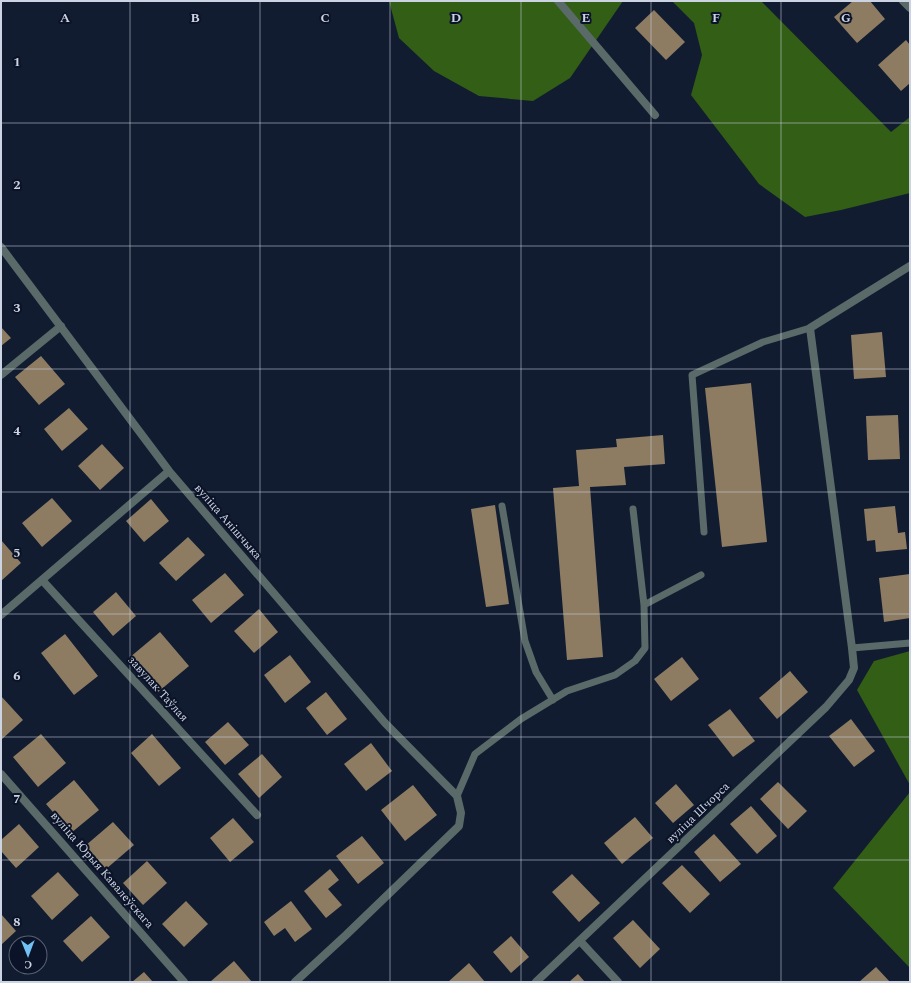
<svg xmlns="http://www.w3.org/2000/svg" width="911" height="983" font-family="Spectral,serif">
<style>
.forest{fill:#325e15}
.building{fill:#8d7c62}
.lines{fill:none;stroke-linecap:round;stroke-linejoin:round}
.service{stroke:#5a6a68;stroke-width:7}
.minor{stroke:#5a6a68;stroke-width:8}
.grid{fill:none;stroke:#ccd3e2;stroke-width:1;stroke-opacity:0.55}
.labels{text-anchor:middle;dominant-baseline:central;stroke-width:4;stroke-linejoin:round;paint-order:stroke}
.street-label{font-size:12px;fill:#ccd3e2;stroke:#0a1327}
.grid-label{font-size:13px;text-anchor:middle;font-weight:bold;fill:#ccd3e2;stroke:#0a1327;stroke-width:4;stroke-linejoin:round;paint-order:stroke}
</style>
<rect width="100%" height="100%" fill="#121c31"/>
<path class="forest" d="M389,1H623L570,78L533,101L479,96L434,71L399,38Z
M672,1H761L891,132L910,117V193L841,210L805,217L759,184L691,95L702,55L694,23Z
M910,651V785L857,690L874,661Z
M910,792V968L833,888Z"/>
<path class="building" d="M853,1H870L885,19L857,43L834,17Z
M654,10L685,42L666,60L635,28Z
M906,40L910,45V83L901,91L878,65Z
M1,327L11,338L1,346Z
M882,332L886,377L854,379L851,335Z
M41,356L65,384L39,405L15,377Z
M751,383L767,542L722,547L705,388Z
M69,408L88,429L62,451L44,429Z
M898,415L900,459L868,460L866,416Z
M663,435L665,464L624,467L626,485L590,487L603,657L567,660L553,488L579,486L576,450L617,447L616,439Z
M102,444L124,468L100,490L78,466Z
M52,498L72,521L42,547L22,523Z
M151,499L169,521L144,542L126,521Z
M495,505L509,604L486,607L471,509Z
M895,506L898,533L905,532L907,549L876,552L875,540L867,541L864,509Z
M188,537L205,555L176,581L159,563Z
M1,540L21,563L1,581Z
M225,573L244,595L211,623L192,600Z
M910,574V618L884,622L879,578Z
M116,592L136,616L113,636L93,612Z
M259,609L278,632L254,653L234,631Z
M160,632L189,666L158,692L129,658Z
M65,634L98,676L74,695L41,653Z
M290,655L311,682L285,703L264,675Z
M682,657L699,679L671,701L654,679Z
M790,671L808,692L777,719L759,698Z
M326,692L347,719L327,735L306,708Z
M1,696L23,720L1,740Z
M730,709L755,741L733,757L708,725Z
M851,719L875,751L854,767L829,736Z
M228,722L249,745L225,765L205,742Z
M41,734L66,763L38,787L13,757Z
M152,734L181,768L159,786L131,753Z
M371,743L392,771L366,791L344,764Z
M262,754L282,777L259,798L238,774Z
M74,780L99,810L71,833L46,804Z
M778,782L807,811L788,829L760,799Z
M676,784L694,805L673,823L655,803Z
M413,785L437,815L405,841L381,810Z
M751,806L777,836L757,854L730,824Z
M635,817L653,838L622,864L604,843Z
M233,818L254,842L230,862L210,838Z
M113,822L134,845L106,869L85,846Z
M19,824L39,847L16,868L1,851V840Z
M714,834L741,864L720,882L694,852Z
M362,836L384,863L358,884L336,856Z
M147,861L167,883L143,905L123,883Z
M682,865L710,894L690,913L662,883Z
M330,869L339,880L328,889L342,905L326,918L304,891Z
M58,872L79,895L52,920L31,896Z
M572,874L600,903L579,922L552,892Z
M186,901L208,924L184,947L162,924Z
M291,901L312,929L295,942L285,928L274,936L264,922Z
M1,914L16,931L1,945Z
M91,916L110,937L82,962L63,941Z
M633,920L660,949L640,968L613,938Z
M511,936L529,957L511,973L493,952Z
M234,961L252,982H210Z
M469,963L485,982H448Z
M876,967L890,982H859Z
M144,972L153,982H132Z
M578,974L585,982H569Z"/>
<g class="lines">
<path class="service" d="M502,506L525,641L536,672L553,700
M633,509L644,605
M704,532L692,375L763,342L810,328
M852,648L910,643
M457,796L475,754L521,719L567,691L615,675L635,661L645,648L644,605L701,575"/>
<path class="minor" d="M558,1L655,115
M903,1L910,8
M1,247L169,471L385,723L457,796L461,813L459,826L346,935L295,982
M1,375L61,326
M42,580L257,815
M1,615L169,471
M1,774L184,982
M580,941L618,982
M536,982L826,707L849,680L854,668L852,648L810,328L910,266"/>
</g>
<path class="grid" d="M130,1V982M260,1V982M390,1V982M521,1V982M651,1V982M781,1V982M1,123H910M1,246H910M1,369H910M1,492H910M1,614H910M1,737H910M1,860H910"/>
<g class="labels">
<g class="street-label">
<text transform="translate(228 522) rotate(49)">вуліца Анішчыка</text>
<text transform="translate(158 689) rotate(48)">завулак Таўлая</text>
<text transform="translate(698 813) rotate(-44)">вуліца Шчорса</text>
<text transform="translate(102 870) rotate(49)">вуліца Юрыя Кавалеўскага</text>
</g>
</g>
<g class="grid-label">
<text x="65" y="22">A</text>
<text x="195" y="22">B</text>
<text x="325" y="22">C</text>
<text x="456" y="22">D</text>
<text x="586" y="22">E</text>
<text x="716" y="22">F</text>
<text x="846" y="22">G</text>
<text x="17" y="66">1</text>
<text x="17" y="189">2</text>
<text x="17" y="312">3</text>
<text x="17" y="435">4</text>
<text x="17" y="557">5</text>
<text x="17" y="680">6</text>
<text x="17" y="803">7</text>
<text x="17" y="926">8</text>
</g>
<rect width="911" height="983" fill="none" stroke="#ccd3e2" stroke-width="4"/>
<g transform="translate(28 955) rotate(179)"><circle r="19" fill="#0a1327" stroke="#586072"/>
<path d="M0-3L7 15L0 10L-7 15Z" fill="#71c1f5"/>
<text y="-6" font-size="11" font-weight="bold" text-anchor="middle" fill="#ccd3e2">С</text>
</g>
</svg>
